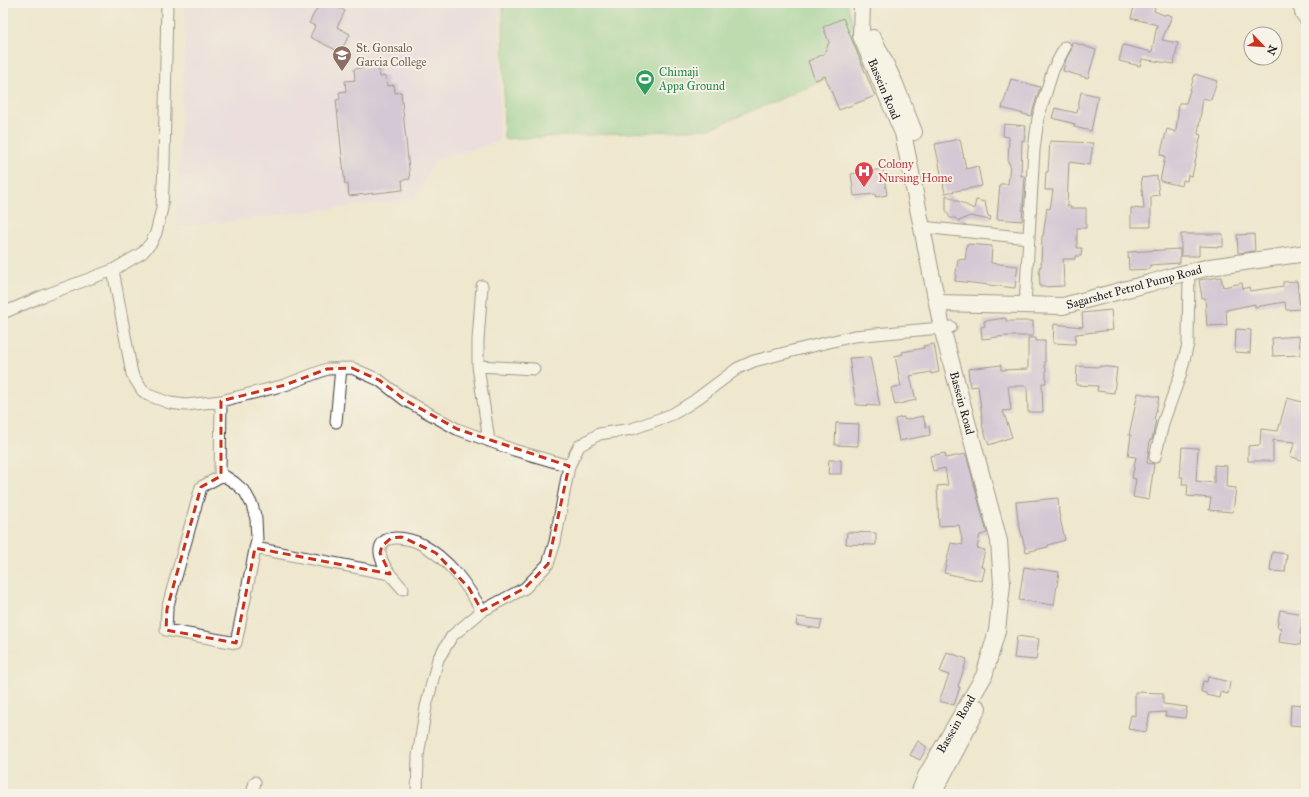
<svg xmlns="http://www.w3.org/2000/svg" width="1309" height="797" font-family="'IM FELL Great Primer',serif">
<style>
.built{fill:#e6d3f0}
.green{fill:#80cc8b;stroke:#4e7454}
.building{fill:#b4a3dd}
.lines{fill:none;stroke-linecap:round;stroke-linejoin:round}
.street-casing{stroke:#3c3a37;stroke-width:13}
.secondary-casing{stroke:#3c3a37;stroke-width:18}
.street{stroke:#fff;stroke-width:11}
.secondary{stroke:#fff;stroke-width:16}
.marked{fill:none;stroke:#c8321e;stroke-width:3;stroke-dasharray:8 5;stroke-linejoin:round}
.labels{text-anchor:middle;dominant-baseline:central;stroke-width:3.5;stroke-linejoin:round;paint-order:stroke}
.education-label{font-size:12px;fill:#785e54;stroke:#f7f3e8;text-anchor:start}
.leisure-label{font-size:12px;fill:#27864d;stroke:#f7f3e8;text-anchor:start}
.street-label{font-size:12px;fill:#1c1c1c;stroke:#f7f3e8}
.health-label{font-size:12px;fill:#be3a42;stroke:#f7f3e8;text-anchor:start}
</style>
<rect width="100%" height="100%" fill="#f7f3e8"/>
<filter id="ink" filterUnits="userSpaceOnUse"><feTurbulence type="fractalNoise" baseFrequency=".025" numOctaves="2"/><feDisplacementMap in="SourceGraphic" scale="8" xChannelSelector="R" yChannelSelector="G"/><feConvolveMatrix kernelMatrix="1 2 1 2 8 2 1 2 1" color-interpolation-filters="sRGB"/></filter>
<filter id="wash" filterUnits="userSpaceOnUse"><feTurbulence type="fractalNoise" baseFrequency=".012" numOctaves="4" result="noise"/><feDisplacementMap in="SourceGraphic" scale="16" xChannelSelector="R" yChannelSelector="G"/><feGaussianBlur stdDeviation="0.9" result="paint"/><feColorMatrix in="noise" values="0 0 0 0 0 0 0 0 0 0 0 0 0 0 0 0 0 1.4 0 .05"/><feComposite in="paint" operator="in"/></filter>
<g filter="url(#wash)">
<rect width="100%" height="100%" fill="#efe7ce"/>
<path class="built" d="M187,3H500L499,141L435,160L416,199L176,227Z"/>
<path class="green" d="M503,3H847L865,63L709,129L504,139Z"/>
<g id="blocks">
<path class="building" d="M320,3H342L339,8L345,11L337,27L350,34L340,52L310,37L315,26L309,23Z
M1135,3H1156L1154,11L1164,15L1167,14L1172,16L1162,40L1178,43L1174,64L1142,59L1140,66L1119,61L1123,45L1152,52L1157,25L1131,18Z
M843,18L875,96L839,110L825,76L815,80L808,61L824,54L829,42L823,27Z
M1072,42L1096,50L1088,78L1063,71L1066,59L1071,50Z
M378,66L380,77L386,76L387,86L394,85L395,93L401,92L410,179L402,180L403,190L349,196L348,184H345L336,100L340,99L339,92L346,91L345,81L355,80L354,69Z
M1195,74L1217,81L1211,100L1203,98L1198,134L1201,135L1192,176L1188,175L1187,181L1183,180L1182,186L1160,181L1165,156L1160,155L1167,129L1176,132L1179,103H1186Z
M1011,79L1040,87L1031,116L1002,108Z
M1081,92L1098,96L1091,131L1074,127L1075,124L1052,118L1055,108L1077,113Z
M1004,124L1026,126L1024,141L1022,140L1021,176H1025L1022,221L997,219L1000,184H1008L1010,164L1008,163L1009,137L1003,136Z
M960,139L966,169L978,166L982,186L945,193L935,144Z
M1050,141L1093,143L1090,165L1069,162L1067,206H1070V208H1086V228H1077V248H1082L1081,256H1075V259H1063L1064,286L1040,287L1039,267H1041L1042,236H1043L1047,208L1050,209L1053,190H1045L1046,172H1048Z
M883,169L887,195L876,197L875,194L854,196L851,174Z
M1157,176L1159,195L1151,196V227H1131V208L1144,209L1141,178Z
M946,195L974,209L976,200L985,202L988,216L991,217L990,220L970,216L959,221L955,218H950L946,210Z
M1181,234H1223V247L1199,246V256H1181Z
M1254,234L1255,251L1238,253L1237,235Z
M967,244L992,246L991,263L1018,266L1015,288L955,281L958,259L965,260Z
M1180,249V263L1150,265V269L1129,270L1128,252Z
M1221,277L1223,287L1242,283L1243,289L1249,287L1250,291L1283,286V282L1297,281L1300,309L1286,310L1285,302L1255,307V304L1226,310L1227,325L1207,326L1205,298H1202L1199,280Z
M1111,310L1113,330L1076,334L1075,344L1053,343L1054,324L1083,327L1082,313Z
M1006,318V321H1033V336H1006L982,339L981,327L985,326L984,321Z
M1236,329L1251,330L1250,353L1235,352Z
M1299,336L1300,355L1273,356L1272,338Z
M1028,338H1036V341H1045V368H1046V383H1042L1043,412H1028L1027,386H1008L1011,410L1003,411L1012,437L989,445L982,425L983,424L978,386L970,387L968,369L1001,365V370L1028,369Z
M934,344L939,372L931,374V372L910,376L916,400L895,405L891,388L901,386L895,356L903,354L902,352L924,348L923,346Z
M870,357L880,406L856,405L849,358Z
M1077,366L1100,367V366L1117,368L1114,393L1097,391L1098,386L1076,385Z
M1138,393L1159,397L1154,420H1156L1152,440H1150L1147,463L1154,464L1149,500L1133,497L1136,479L1132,478L1136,457L1128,456L1131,435H1129Z
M1287,398L1306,403V462L1290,456L1295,442L1273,440V461H1248V446L1260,445L1261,429L1278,431Z
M923,416L925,424H926V427L929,426L930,435L899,441L895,419L904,417V420Z
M836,423L859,424L858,446L835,445Z
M1182,447L1198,448L1196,481L1214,483V465L1227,466L1226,487L1236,488L1233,512L1209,510L1211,498L1187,496L1188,484H1182L1183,477H1180Z
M945,453L946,458L966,454L987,533L980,535L977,548L985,550L981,567L985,568L982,581L944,573L951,543L963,545L959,525L939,526L937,486L948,485L945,468L933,471L930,456Z
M829,460H841V474H828Z
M1058,498L1059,514L1065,540L1048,545V547L1026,552L1018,520L1016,502Z
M847,532L876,533V545L846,544Z
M1272,552L1287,554L1285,572L1270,571Z
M1024,567L1059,572L1054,605L1019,600Z
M1280,610L1303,614L1300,634L1302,635L1300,645L1279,642L1281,628L1277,627Z
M797,617L822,620L820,629L796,625Z
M1017,636L1039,639L1036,660L1014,658Z
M947,652L967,659L958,687H960L954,705L939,701L949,675L940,672Z
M1208,677L1230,682L1228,694L1220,692L1219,698L1206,695V693L1201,692L1203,681L1207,682Z
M1135,692L1163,693V704L1187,707L1185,718L1165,716L1166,712L1150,713L1146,732L1128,729L1131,715L1135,716Z
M1291,704L1305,705L1303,726L1290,725Z
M918,741L927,747L920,760L910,755Z"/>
</g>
</g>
<g filter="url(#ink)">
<use href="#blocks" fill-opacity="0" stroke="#3c3a37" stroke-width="1"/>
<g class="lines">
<g class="street-casing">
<path id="street" d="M1298,3L1301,14L1306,21
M922,227L1029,238
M113,270L132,374L142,390L148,395L170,403L186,405L221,401L285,385L327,369L352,368L379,380L405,400L457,429L514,450L569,466
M482,286L478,340V366L489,441
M1025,305L1034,150L1038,118L1053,70L1065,47
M3,313L43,296L113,270L142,253L151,243L156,233L162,208L164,164L167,3
M478,366L534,369
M221,401L220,471L223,475L235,483L245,492L252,505L256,519L257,540L236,643L166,630L167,609L201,487L223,475
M336,422L341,368
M1155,457L1164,420L1180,376L1188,344L1189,272
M255,548L390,574
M403,589C395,580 382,567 380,553C378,531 410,538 421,544C449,559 467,585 482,611
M252,794L255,782
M417,794L418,756L426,707L438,659L452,636L482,611L525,588L548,564L555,542L569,466L579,446L599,434L632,429L673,414L694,401L738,368L754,361L796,350L854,336L951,327"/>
</g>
<g class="secondary-casing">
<path id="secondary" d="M862,3L861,36L903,133L942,328L999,541L1002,584L997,631L984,676L926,776L919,794
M873,38L895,84L914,132
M937,303L1063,306L1150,283L1173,276L1210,267L1306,253
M934,794L938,784L978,708"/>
</g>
<use href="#street" class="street"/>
<use href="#secondary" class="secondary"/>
</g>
</g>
<path d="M0 0H1309V797H0ZM352,368L379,380L405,400L457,429L569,466L548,564L525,588L482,611L469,588L436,553L402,537L391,538L382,546L380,553L390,574L255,548L236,643L166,630L167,609L201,487L221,476V401L285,385L327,369Z" fill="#efe7ce" fill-opacity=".55" fill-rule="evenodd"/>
<path class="marked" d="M352,368L379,380L405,400L457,429L569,466L548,564L525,588L482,611L469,588L436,553L402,537L391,538L382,546L380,553L390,574L255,548L236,643L166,630L167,609L201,487L221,476V401L285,385L327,369Z"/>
<defs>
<g id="university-pin" transform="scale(1)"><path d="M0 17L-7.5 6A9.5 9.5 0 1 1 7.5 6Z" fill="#8d6e63" stroke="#f7f3e8"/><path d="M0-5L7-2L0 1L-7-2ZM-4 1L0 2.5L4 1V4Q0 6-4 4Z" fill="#fff"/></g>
<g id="stadium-pin" transform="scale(1)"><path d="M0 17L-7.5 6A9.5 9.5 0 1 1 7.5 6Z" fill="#2e9e5b" stroke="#f7f3e8"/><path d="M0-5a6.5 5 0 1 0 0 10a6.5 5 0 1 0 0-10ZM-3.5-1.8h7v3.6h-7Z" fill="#fff"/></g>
<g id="hospital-pin" transform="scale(1)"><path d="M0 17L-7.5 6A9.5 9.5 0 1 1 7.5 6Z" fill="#e0444e" stroke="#f7f3e8"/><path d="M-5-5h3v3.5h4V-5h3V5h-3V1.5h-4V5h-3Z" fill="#fff"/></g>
</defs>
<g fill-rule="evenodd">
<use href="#university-pin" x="342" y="55"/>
<use href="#stadium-pin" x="645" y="79"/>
<use href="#hospital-pin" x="864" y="171"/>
</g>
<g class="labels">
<g class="education-label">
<text x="356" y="48">St. Gonsalo<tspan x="356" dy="14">Garcia College</tspan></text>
</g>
<g class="leisure-label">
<text x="659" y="72">Chimaji<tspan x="659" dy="14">Appa Ground</tspan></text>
</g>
<g class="street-label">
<text transform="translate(884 89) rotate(67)">Bassein Road</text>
<text transform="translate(1134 287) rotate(-15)">Sagarshet Petrol Pump Road</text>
<text transform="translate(962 403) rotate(75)">Bassein Road</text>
<text transform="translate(956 724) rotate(-60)">Bassein Road</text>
</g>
<g class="health-label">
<text x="878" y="164">Colony<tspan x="878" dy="14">Nursing Home</tspan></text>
</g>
</g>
<rect width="1309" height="797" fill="none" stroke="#f7f3e8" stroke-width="16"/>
<g transform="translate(1263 46) rotate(115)"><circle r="19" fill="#f7f3e8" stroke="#9f9d96"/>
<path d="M0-3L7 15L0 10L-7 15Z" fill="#c8321e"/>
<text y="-6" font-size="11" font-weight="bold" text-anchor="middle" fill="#1c1c1c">N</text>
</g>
</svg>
